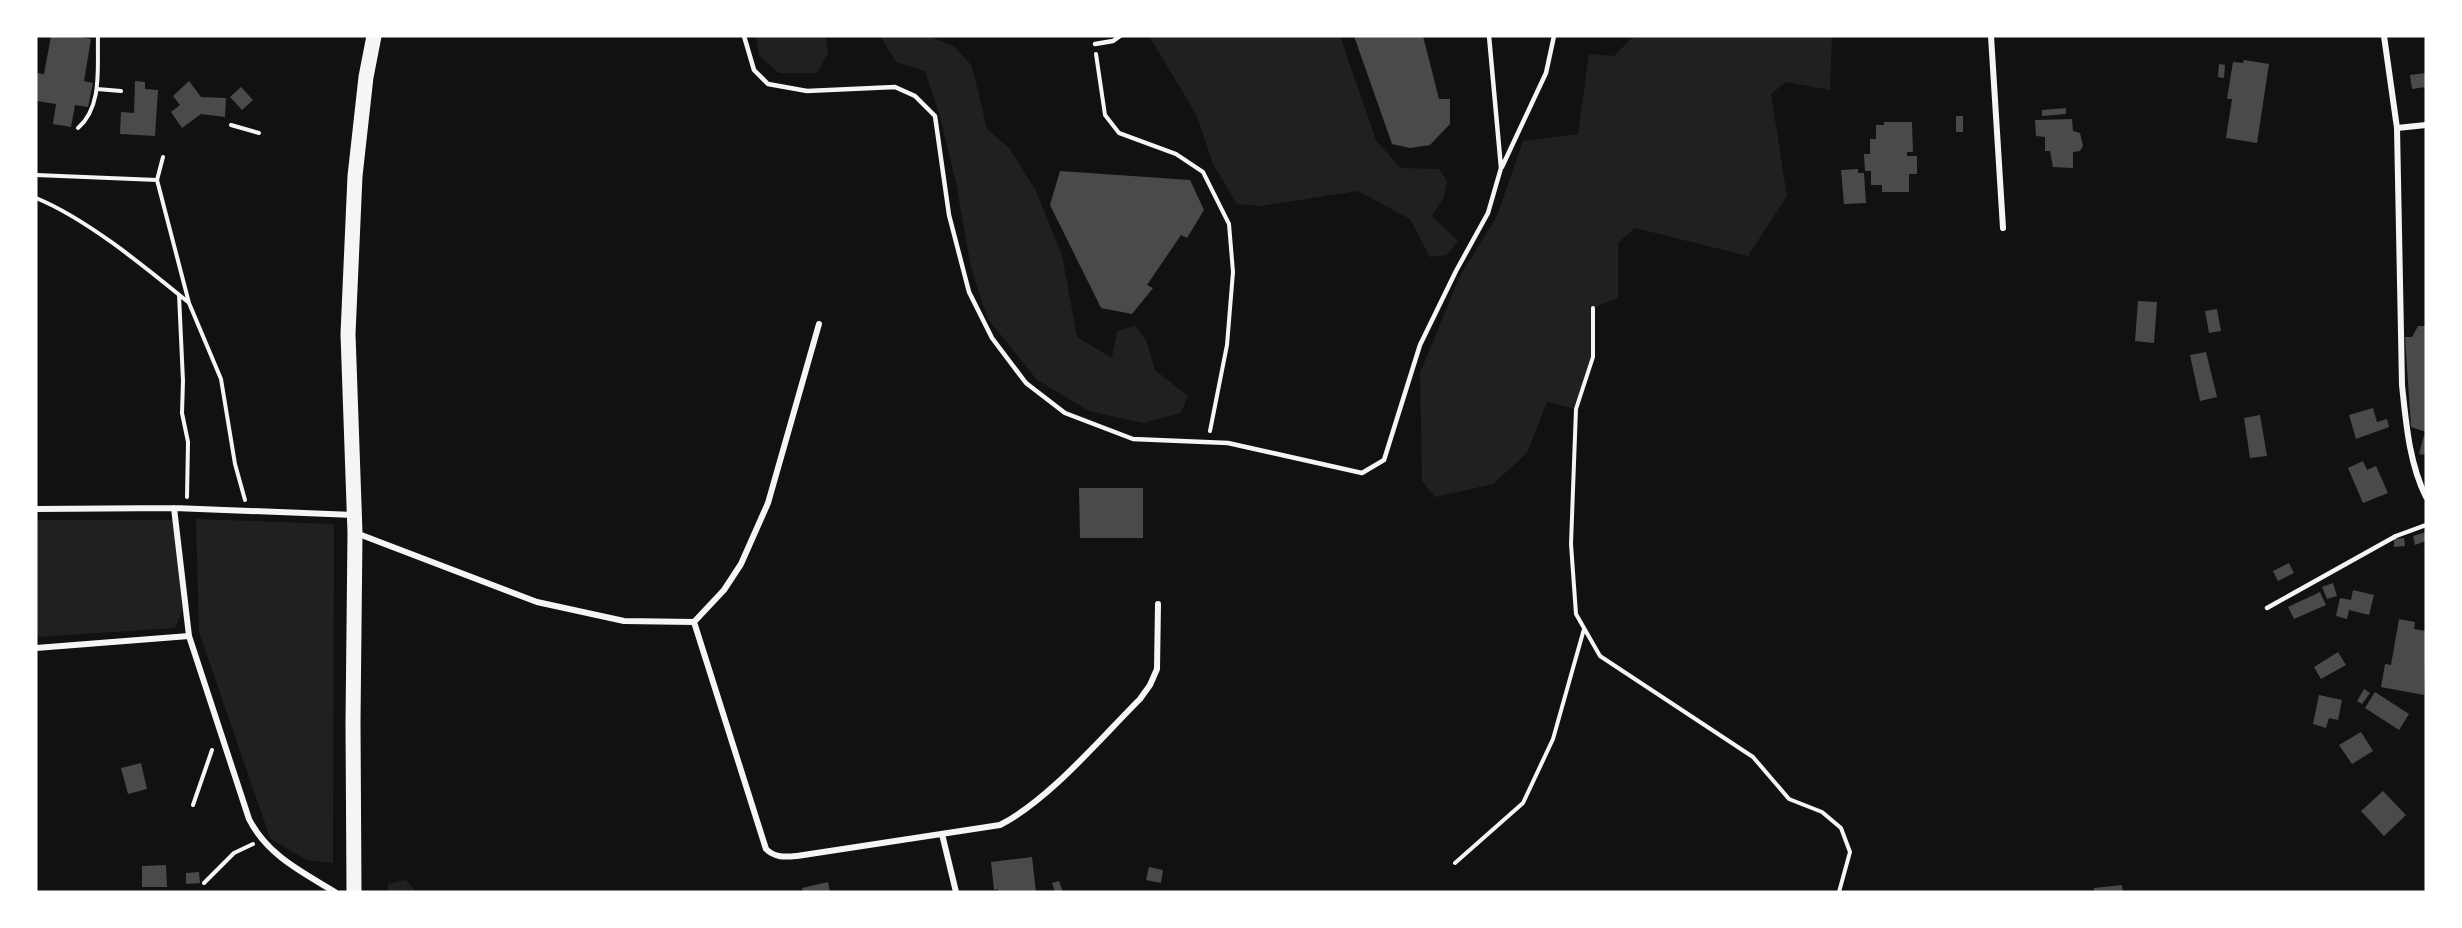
<svg xmlns="http://www.w3.org/2000/svg" width="2462" height="928" font-family="Roboto,sans-serif">
<style>
.green{fill:#202020}
.building{fill:#4a4a4a}
.lines{fill:none;stroke-linecap:round;stroke-linejoin:round}
.path{stroke:#f5f5f5;stroke-width:4}
.service{stroke:#f5f5f5;stroke-width:4.5}
.minor{stroke:#f5f5f5;stroke-width:6}
.primary{stroke:#f5f5f5;stroke-width:15}
</style>
<rect width="100%" height="100%" fill="#111"/>
<path class="green" d="M756,36H826L828,54L817,73H779L759,56Z
M880,36H928L954,46L972,66L987,129L1010,149L1035,189L1062,255L1077,337L1112,358L1117,331L1135,326L1146,340L1155,370L1188,396L1181,413L1143,423L1089,411L1037,380L988,319L971,268L956,183L939,113L925,71L896,62Z
M1149,36H1340L1376,140L1400,168L1439,169L1447,181L1444,197L1432,216L1458,241L1447,255L1430,257L1410,219L1358,191L1261,206L1237,204L1213,164L1196,114Z
M1634,36H1832L1830,90L1786,82L1771,94L1787,196L1748,256L1635,228L1618,243V298L1593,308V357L1576,409L1547,402L1527,453L1493,484L1435,497L1422,481L1420,373L1460,276L1497,216L1523,141L1578,134L1589,54L1614,56Z
M196,519L334,524L333,863L306,860L270,838L199,632Z
M36,520H175L182,611L175,628L36,637Z
M406,880L417,892H388V884Z"/>
<path class="building" d="M51,36H74L91,39L84,81L93,83L88,107L75,105L71,127L53,124L56,104L36,101V73L44,74Z
M1354,36H1423L1439,99H1450V124L1430,145L1410,148L1392,144Z
M2244,60L2269,64L2257,143L2226,138L2232,99H2227L2233,62L2243,63Z
M2219,64L2225,65L2224,78L2218,77Z
M2426,73V87L2412,89L2410,75Z
M135,81L145,82V89L158,90L155,136L120,134L121,112L134,113Z
M189,81L201,97L226,98L225,117L201,114L182,128L171,112L180,105L173,96Z
M241,87L253,100L242,110L230,97Z
M2066,108V114L2042,116V110Z
M1956,116H1963V132H1956Z
M2072,119L2073,131L2080,133L2083,146L2080,151L2073,152V168L2053,167L2050,151H2045V137L2036,136L2035,120Z
M1884,122H1912L1913,152H1907V156H1917V174H1909V192H1882V185H1871V171H1865L1864,154H1870V139H1876V125H1884Z
M1858,169V173H1864L1866,203L1844,204L1841,170Z
M1060,171L1190,180L1204,210L1187,238L1181,235L1147,285L1153,288L1132,314L1101,308L1050,205Z
M2138,301L2157,302L2154,343L2135,341Z
M2217,309L2221,331L2209,333L2205,311Z
M2418,326H2426V432L2411,427L2405,337H2412Z
M2206,352L2217,397L2200,401L2190,355Z
M2373,408L2377,422L2387,419L2389,427L2356,439L2349,415Z
M2260,415L2267,456L2250,458L2244,418Z
M2424,435H2426V455L2419,454Z
M2363,461L2367,470L2376,466L2388,493L2363,503L2348,468Z
M1079,488H1143V538H1080Z
M2426,532V541L2415,545L2413,536Z
M2404,538L2405,546L2394,547V539Z
M2289,563L2294,573L2278,581L2273,571Z
M2333,583L2337,596L2327,599L2322,587Z
M2353,590L2374,595L2369,615L2349,610L2347,619L2336,616L2340,598L2351,600Z
M2320,592L2326,605L2294,619L2288,607Z
M2399,619L2415,622L2414,629L2426,631L2424,695L2381,687L2385,664L2391,665Z
M2338,652L2346,665L2321,679L2314,667Z
M2364,689L2370,693L2362,704L2357,701Z
M2375,692L2409,714L2399,730L2365,708Z
M2319,695L2342,700L2338,720L2329,718L2326,728L2313,724Z
M2361,732L2373,751L2352,764L2339,745Z
M141,763L147,789L128,794L121,768Z
M2383,791L2406,815L2384,836L2361,811Z
M1032,857L1036,892H998V889L994,890L991,862Z
M166,865L167,887H142V866Z
M1149,867L1163,870L1161,883L1146,880Z
M199,872L200,883L186,884V873Z
M1059,881L1063,892H1055L1052,883Z
M828,882L830,892H803L802,888Z
M2122,885L2123,892H2094V888Z"/>
<g class="lines">
<path class="path" d="M1096,54L1105,115L1119,133L1176,154L1203,172L1229,224L1233,272L1227,345L1210,431
M97,89L121,91
M231,125L259,133
M78,128C103,106 97,67 98,36
M163,157L157,180L189,303L221,379L235,464L245,500
M36,175L157,180
M36,198C87,219 145,267 188,302
M179,295L183,381L182,413L188,442L187,497
M1593,308V357L1576,409L1571,544L1576,614L1600,656L1753,757L1789,799L1822,812L1841,828L1850,852L1839,892
M193,805L212,750
M1455,863L1523,803L1553,739L1584,629
M204,883L234,853L253,844"/>
<path class="service" d="M744,36L754,70L768,84L807,91L895,87L915,96L935,116L949,215L969,292L992,338L1026,383L1065,413L1133,439L1228,443L1362,473L1384,460L1420,345L1456,271L1488,213L1501,168L1489,36
M1095,44L1113,41L1120,36
M1502,167L1546,73L1554,36
M2267,608L2396,536L2426,525"/>
<path class="minor" d="M1991,36L2003,228
M2384,36L2397,128L2402,385C2406,422 2409,463 2426,497
M2397,128L2426,125
M174,508L189,636L249,819C267,855 302,872 335,892
M36,509L174,508L354,515
M356,533L537,602L624,621L694,622L766,849C775,858 785,857 797,856L1000,825C1049,800 1100,739 1140,699L1150,685L1157,669L1158,604
M694,622L724,590L741,564L768,503L819,324
M36,648L189,636
M942,834L956,892"/>
<path class="primary" d="M354,892L353,722L355,533L348,334L355,176L366,77L374,36"/>
</g>
<rect width="2462" height="928" fill="none" stroke="#ffffff" stroke-width="75"/>
</svg>
